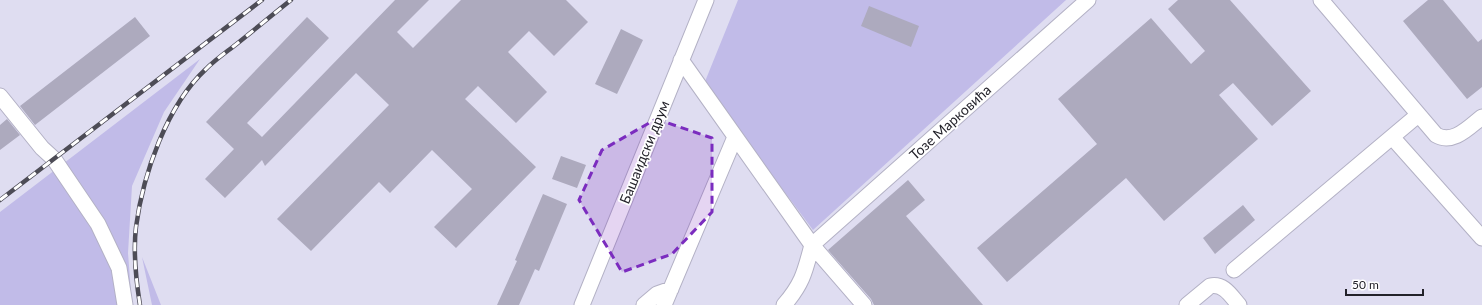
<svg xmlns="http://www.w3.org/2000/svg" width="1482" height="305" font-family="Lato,sans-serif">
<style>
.green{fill:#c1bbe8}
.building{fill:#adaabe}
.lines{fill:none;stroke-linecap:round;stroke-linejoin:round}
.minor-casing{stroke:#b3b1c5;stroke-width:17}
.minor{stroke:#fff;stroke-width:15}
.rail-casing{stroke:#4d4c56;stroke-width:4.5}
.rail{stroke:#fff;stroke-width:3;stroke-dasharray:9;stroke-linecap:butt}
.marked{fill:#7b2cbf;fill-opacity:0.2;stroke:#7b2cbf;stroke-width:3;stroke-dasharray:8 5;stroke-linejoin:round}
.labels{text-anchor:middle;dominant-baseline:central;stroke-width:3.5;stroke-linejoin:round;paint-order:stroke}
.street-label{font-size:14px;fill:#23222a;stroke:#fff}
</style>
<rect width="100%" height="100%" fill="#dfddf1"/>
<path class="green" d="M738,0H1066L813,230L704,84Z
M200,59L164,112L132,186L128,253L132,305H0V212Z
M142,257L161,305H152Z"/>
<path class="building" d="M395,0H429L397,32L413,48L461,0H566L588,22L554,56L529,31L508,52L547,92L516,123L478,86L465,99L536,167L456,248L434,227L472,189L432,150L390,193L379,182L311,251L277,219L389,105L356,73L265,166L262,160L225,198L205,179L234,149L206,122L307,17L329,38L247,123L262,137Z
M1178,0H1230L1311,91L1272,126L1233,83L1219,95L1258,139L1164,221L1126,178L1007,282L977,248L1097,144L1058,99L1151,18L1191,64L1205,51L1168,9Z
M1428,0H1443L1478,42L1482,39V87L1467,99L1403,21Z
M869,6L919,26L911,47L861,26Z
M135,17L150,36L35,125L20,106Z
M621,29L643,40L617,94L595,84Z
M7,119L20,135L0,150V125Z
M561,156L586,165L577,188L552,179Z
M908,180L925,200L906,216L983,305H874L871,299L828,250Z
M543,194L567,204L539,271L535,269L519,305H497L517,261L515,260Z
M1243,205L1255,220L1215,254L1203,238Z"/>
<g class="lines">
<g class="minor-casing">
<path id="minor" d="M1321,0L1436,135C1453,145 1469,127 1482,117
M681,60L812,245L864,305
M0,96L42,148L54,159L98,224L119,268L125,305
M1392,137L1482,238
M1234,270L1418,115
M582,305L706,0
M644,305L657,294L671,289
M664,305L735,137
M784,305C803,283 805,271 812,245L1088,0
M1187,305L1210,286C1224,283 1231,296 1239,305"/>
</g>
<use href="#minor" class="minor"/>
<g class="rail-casing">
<path id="rail" d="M0,200L262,0
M140,305C136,280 133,252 136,227C143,174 167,105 206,69C215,60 225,53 234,46C253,31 272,15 291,0"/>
</g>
<use href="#rail" class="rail"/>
</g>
<path class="marked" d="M656,119L712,138V212L672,254L622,272L579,200L602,150Z"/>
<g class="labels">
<g class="street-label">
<text transform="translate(950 122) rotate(-42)">Тозе Марковића</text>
<text transform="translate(644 152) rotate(-68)">Башаидски друм</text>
</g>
</g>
<path d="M1346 289v6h77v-6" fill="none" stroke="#23222a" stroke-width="2"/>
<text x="1352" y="289" font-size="12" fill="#23222a" stroke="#ffffff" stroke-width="3" paint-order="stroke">50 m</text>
</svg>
